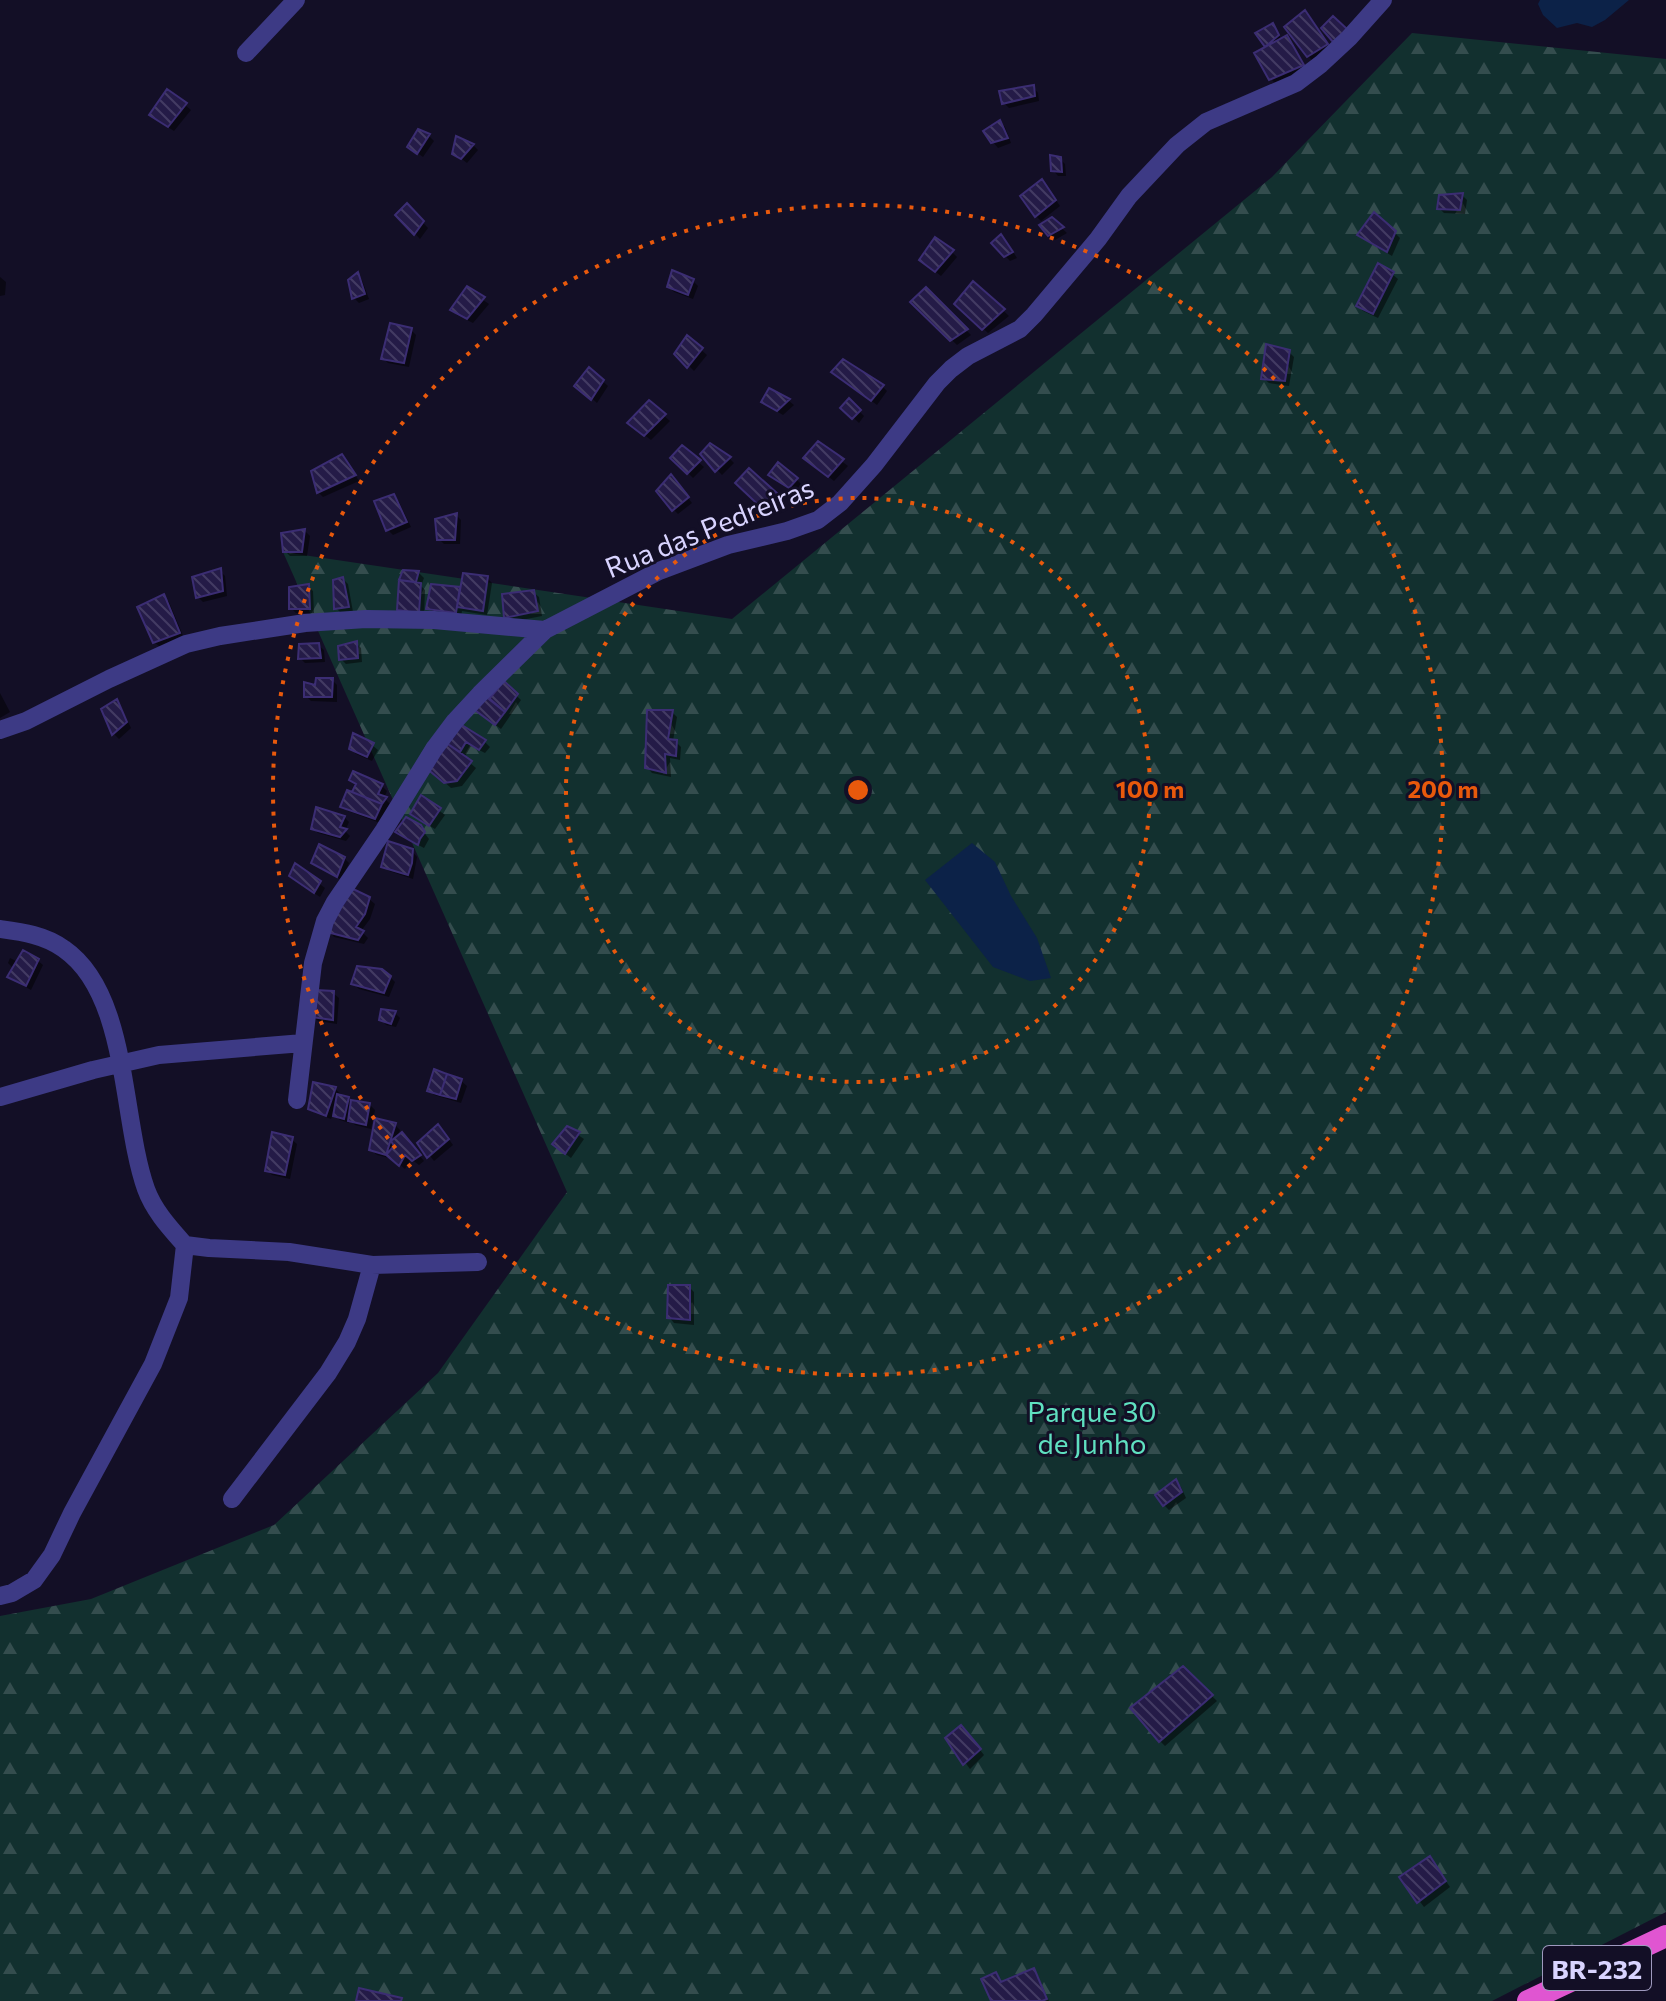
<svg xmlns="http://www.w3.org/2000/svg" width="1666" height="2001" font-family="Commissioner,sans-serif">
<style>
.forest{fill:url(#forest-firs)}
.water{fill:#0c2248}
.shadow{fill:#0007}
.building{fill:url(#building-back-hatch);stroke:#3b2d73;stroke-width:2}
.lines{fill:none;stroke-linecap:round;stroke-linejoin:round}
.minor{stroke:#3d3a85;stroke-width:18}
.trunk{stroke:#e055d1;stroke-width:22}
.ring{fill:none;stroke:#e8590c;stroke-width:4;stroke-dasharray:4 8}
.labels{text-anchor:middle;dominant-baseline:central;stroke-width:6;stroke-linejoin:round;paint-order:stroke}
.shield{fill:#130f26;stroke:#9e99be;stroke-width:2}
.shield-label{font-size:26px;font-weight:bold;fill:#d9d4ff}
.street-label{font-size:28px;fill:#d9d4ff;stroke:#130f26}
.park-label{font-size:28px;fill:#5fe0c0;stroke:#130f26}
.centre{fill:#e8590c;stroke:#130f26;stroke-width:4}
.ring-label{font-size:24px;text-anchor:middle;font-weight:bold;fill:#e8590c;stroke:#130f26;stroke-width:6;stroke-linejoin:round;paint-order:stroke}
</style>
<defs>
<pattern id="forest-firs" width="22" height="20" patternUnits="userSpaceOnUse" patternTransform="scale(2)"><rect width="22" height="20" fill="#12302f"/><path d="M5 1l3.5 6h-7zM16 11l3.5 6h-7z" fill="#344d4e"/></pattern>
<pattern id="building-back-hatch" width="6" height="6" patternUnits="userSpaceOnUse" patternTransform="scale(2)"><rect width="6" height="6" fill="#241b47"/><path d="M-1 5l2 2M0 0l6 6M5-1l2 2" fill="none" stroke="#433b63"/></pattern>
</defs>
<rect width="100%" height="100%" fill="#130f26"/>
<path class="forest" d="M1412,33L1666,59V1912L1492,2001H0V1616L91,1599L274,1525L438,1373L567,1192L283,552L732,619L1272,177Z"/>
<path class="water" d="M1540,0H1629L1605,20L1592,27L1577,23L1557,28L1543,15L1538,4Z
M972,843L995,862L1011,896L1037,938L1051,978L1030,981L993,967L925,880Z"/>
<path class="shadow" d="M1309,18L1331,50L1313,61L1308,56Z
M1273,26L1282,40L1286,37L1292,42L1307,70L1276,84L1271,79L1257,54L1268,48L1258,34Z
M1033,87L1038,93L1039,101L1009,108L1004,103Z
M185,105L191,110L174,131L157,120Z
M1000,122L1005,127L1011,143L998,148L993,142Z
M419,131L429,136L434,141L423,157L409,147Z
M473,145L478,150L467,163L454,153Z
M1060,159L1065,164L1066,176H1058L1053,170Z
M1047,187L1060,206L1041,221L1036,216Z
M1462,195L1467,200L1465,214L1444,213L1439,208Z
M407,206L428,228L420,239L398,215Z
M1052,219L1067,233L1055,240L1049,234Z
M1395,233L1400,238L1392,256L1365,240L1360,235Z
M1006,241L1017,258L1010,261L993,243Z
M952,252L957,257L941,276L927,265Z
M1392,274L1398,279L1378,318L1363,311L1358,306Z
M358,275L362,280L369,299L359,303L354,298Z
M0,277L6,282L5,295L0,296Z
M693,281L698,286L693,299L674,292L669,287Z
M973,283L1009,316L988,333L957,304Z
M467,289L489,304L473,323L457,315L452,310Z
M926,290L971,335L957,345L913,302Z
M411,330L416,335L409,367L388,363L383,358Z
M688,338L707,355L694,371L677,354Z
M1289,352L1294,357L1289,386L1269,383L1263,378Z
M590,370L608,386L597,403L577,385Z
M839,377L882,386L887,391L877,405Z
M770,391L789,401L794,405L783,415L768,406L763,401Z
M849,401L864,416L859,423L843,408Z
M649,403L670,421L651,440L635,428Z
M819,444L848,466L834,481L810,462Z
M682,448L704,467L693,478L673,458Z
M702,454L729,458L734,463L722,475Z
M347,462L359,481L323,497L318,492Z
M750,471L783,502L772,515L738,483Z
M796,479L801,484L795,492L776,480Z
M676,482L692,503L678,514L673,509Z
M393,496L399,502L411,527L393,535L388,530Z
M456,515L461,520L460,544H444L439,539Z
M305,531L310,536L307,556H290L285,551L284,535Z
M220,571L225,576L227,596L203,602L198,597Z
M404,572L419,573L424,578L421,586L425,590L424,617L405,615L399,610L401,581Z
M487,578L492,583L487,615L462,611L461,617L434,613L428,608L432,586L462,589Z
M343,579L348,584L353,612L341,613L336,608Z
M308,586L313,591L314,613H296L291,608Z
M533,592L539,597L542,616L511,622L506,617Z
M163,596L169,602L184,638L160,647L154,642Z
M356,643L361,648L362,662L346,664L341,659Z
M318,645L324,650L325,662L305,663L300,658Z
M332,680L337,685V702L311,701L306,696L317,688Z
M504,684L521,700L501,729L479,713Z
M0,693L10,712L0,718Z
M116,702L121,707L131,728L119,739L114,734L103,710Z
M672,712L677,717L673,741L676,742L681,747L680,760L670,758L671,777L652,773L647,767Z
M444,742H485L490,747L485,753L471,746L464,758L476,768L462,786L451,788L428,767Z
M372,745L378,750L372,761L356,754L351,748Z
M354,773L382,786L387,791L384,798L390,804L380,823L348,811L343,806L353,795L358,785Z
M422,798L445,815L435,829L418,819L412,814Z
M344,817L349,822L345,831L350,836L346,841L318,833L313,828Z
M420,827L429,839L424,848L403,837L398,832Z
M412,851L417,857L413,879L389,871L384,866Z
M344,858L349,863L342,880L319,868L313,863Z
M296,866L325,888L320,897L296,881Z
M369,899L375,904L370,919L361,931L368,938L364,944L334,937L329,931Z
M10,958L18,962L37,960L43,965L31,990L15,981L10,976L14,969L8,963Z
M390,977L395,982L389,997L359,989L354,984Z
M333,993L339,998L337,1024L318,1021L313,1016Z
M395,1013L400,1018L396,1027L386,1025L381,1019Z
M461,1081L467,1086L461,1103L434,1095L429,1090Z
M315,1084L335,1089L341,1094L340,1097L351,1102L370,1105L375,1110L371,1129L355,1125L350,1120L349,1123L340,1120L333,1114L331,1119L315,1113L310,1108Z
M395,1125L400,1130L397,1139L407,1140L424,1161L419,1165L411,1159L405,1169L393,1159L377,1155L371,1150Z
M568,1128L584,1139L571,1158L559,1149Z
M443,1131L453,1145L434,1161L420,1143Z
M291,1139L297,1144L290,1179L272,1175L267,1170Z
M689,1287L694,1292V1325L674,1323L669,1317Z
M1176,1482L1181,1487L1186,1498L1169,1510L1164,1505Z
M1183,1668L1217,1701L1165,1746L1160,1741Z
M966,1732L984,1755L970,1769L947,1738Z
M1430,1858L1450,1887L1424,1907L1402,1878Z
M1033,1971L1038,1976L1049,2001H993L996,1975L1003,1984Z"/>
<path class="building" d="M1305,10L1328,44L1307,57L1284,27Z
M1333,16L1347,29L1333,42L1321,28Z
M1273,23L1279,35L1265,47L1255,33Z
M1287,35L1304,65L1269,80L1254,53Z
M1034,85L1035,96L1002,104L999,91Z
M167,89L187,103L168,127L149,115Z
M1000,120L1008,138L991,143L983,131Z
M418,129L430,134L417,154L407,147Z
M456,136L474,144L461,159L452,154Z
M1050,155L1061,157L1062,172L1051,171Z
M1042,179L1056,200L1035,217L1020,196Z
M1463,193L1460,210L1437,209L1439,195Z
M407,203L424,221L414,235L395,215Z
M1374,212L1396,231L1387,252L1357,235Z
M1052,217L1064,227L1048,236L1039,225Z
M1001,234L1013,252L1004,257L991,243Z
M935,237L954,250L935,272L919,260Z
M1378,263L1394,272L1373,314L1356,306Z
M672,270L694,279L688,295L667,287Z
M358,272L365,294L352,299L348,280Z
M973,281L1005,309L982,330L954,304Z
M467,286L485,297L467,319L450,310Z
M926,287L968,329L950,341L910,302Z
M390,323L412,328L404,363L381,359Z
M687,335L703,348L687,368L674,354Z
M1266,344L1290,350L1285,381L1261,379Z
M843,359L884,385L871,401L831,372Z
M589,367L604,380L591,400L574,386Z
M769,388L790,399L777,411L761,402Z
M849,398L861,410L852,419L840,408Z
M649,400L666,414L644,436L627,423Z
M818,441L844,459L828,477L803,458Z
M710,443L731,457L715,472L700,454Z
M682,445L701,460L687,474L670,458Z
M342,454L356,475L317,493L311,471Z
M778,462L798,478L789,488L768,475Z
M749,468L779,495L766,512L735,483Z
M671,474L689,497L672,511L656,491Z
M394,494L407,522L386,531L374,501Z
M457,513L455,540H437L435,519Z
M305,529L302,552H283L281,533Z
M221,568L223,591L196,598L192,577Z
M403,570L419,571L416,582L399,580Z
M463,573L488,576L483,611L457,607Z
M343,577L349,607L334,609L333,580Z
M399,580L421,583L419,613L397,610Z
M309,584L310,609H289V587Z
M431,584L460,587L456,613L426,609Z
M534,590L538,611L504,618L502,594Z
M164,594L180,633L153,643L137,607Z
M357,641L358,658L339,660L338,646Z
M319,643L321,658L298,659L299,644Z
M316,678H333L332,697H304V682L315,685Z
M504,681L518,694L505,712L489,699Z
M483,693L505,712L495,725L472,708Z
M117,699L127,722L112,735L101,709Z
M647,710H673L668,739L677,740L676,756L665,754L666,773L645,768Z
M457,722L486,740L479,750L466,742L460,752L442,740Z
M353,733L374,743L367,757L349,749Z
M442,740L472,761L457,781L444,783L425,767Z
M353,771L383,784L378,794L387,797L382,804L352,792L356,784L349,780Z
M347,790L382,804L375,819L340,807Z
M421,795L441,808L429,826L410,814Z
M316,807L345,816L340,827L347,829L340,837L311,829Z
M406,817L421,825L425,832L420,839L418,845L395,832Z
M388,841L413,849L412,863L408,875L381,867Z
M319,844L345,857L337,877L311,863Z
M295,863L321,881L314,893L289,876Z
M351,888L370,897L365,914L356,927L364,931L358,940L327,932Z
M23,950L39,959L26,986L7,977Z
M357,966L382,969L391,976L384,993L351,984Z
M315,990L334,991L333,1020L311,1017Z
M381,1009L396,1011L391,1024L379,1020Z
M434,1069L447,1074L440,1095L427,1091Z
M447,1074L462,1079L456,1099L440,1095Z
M313,1082L336,1087L326,1116L308,1109Z
M337,1094L349,1097L344,1119L333,1116Z
M351,1100L370,1103L366,1125L348,1121Z
M375,1118L396,1123L386,1155L369,1150Z
M438,1124L449,1139L427,1158L417,1143Z
M567,1126L580,1132L565,1154L552,1144Z
M272,1132L293,1137L285,1175L265,1171Z
M402,1132L421,1155L412,1161L405,1155L399,1166L386,1155L394,1146L391,1141Z
M668,1285H690V1320L667,1318Z
M1176,1479L1182,1492L1163,1506L1155,1495Z
M1183,1666L1213,1695L1159,1742L1130,1708Z
M961,1725L981,1749L963,1765L945,1738Z
M1430,1856L1446,1881L1417,1903L1399,1877Z
M1034,1968L1047,1999L1042,2001H991L981,1979L996,1972L1001,1982Z
M359,1988L402,1998L401,2001H356Z"/>
<g class="lines">
<path class="minor" d="M246,53L296,0
M0,730L26,721L109,679L186,644L220,636L305,623L366,619L434,620L545,630
M0,929C22,932 45,935 64,949C129,994 121,1119 146,1189C154,1211 170,1228 185,1245L209,1248L289,1252L372,1265L478,1262
M0,1097L93,1070L159,1055L303,1043
M297,1100L313,963L325,921L335,902L384,830L434,749L455,721L480,694L545,630L659,571L728,545L787,531L818,520L840,503L874,465L937,383L951,369L968,356L1020,329L1034,315L1098,239L1129,196L1177,145L1206,122L1296,83L1321,64L1349,38L1383,0
M232,1499L328,1373L347,1342L357,1319L372,1265
M0,1596L12,1593L34,1580L52,1555L72,1513L153,1364L179,1298L185,1245"/>
<path class="trunk" d="M1528,2001L1666,1936"/>
</g>
<g class="ring">
<circle cx="858" cy="790" r="292"/>
<circle cx="858" cy="790" r="585"/>
</g>
<g class="labels">
<rect class="shield" x="1543" y="1946" width="108" height="44" rx="6"/>
<g class="shield-label">
<text x="1597" y="1968">BR-232</text>
</g>
<g class="street-label">
<text transform="translate(709 527) rotate(-22)">Rua das Pedreiras</text>
</g>
<g class="park-label">
<text x="1092" y="1411">Parque 30<tspan x="1092" dy="32">de Junho</tspan></text>
</g>
</g>
<circle cx="858" cy="790" r="12" class="centre"/>
<g class="ring-label">
<text x="1150" y="798">100 m</text>
<text x="1443" y="798">200 m</text>
</g>
</svg>
